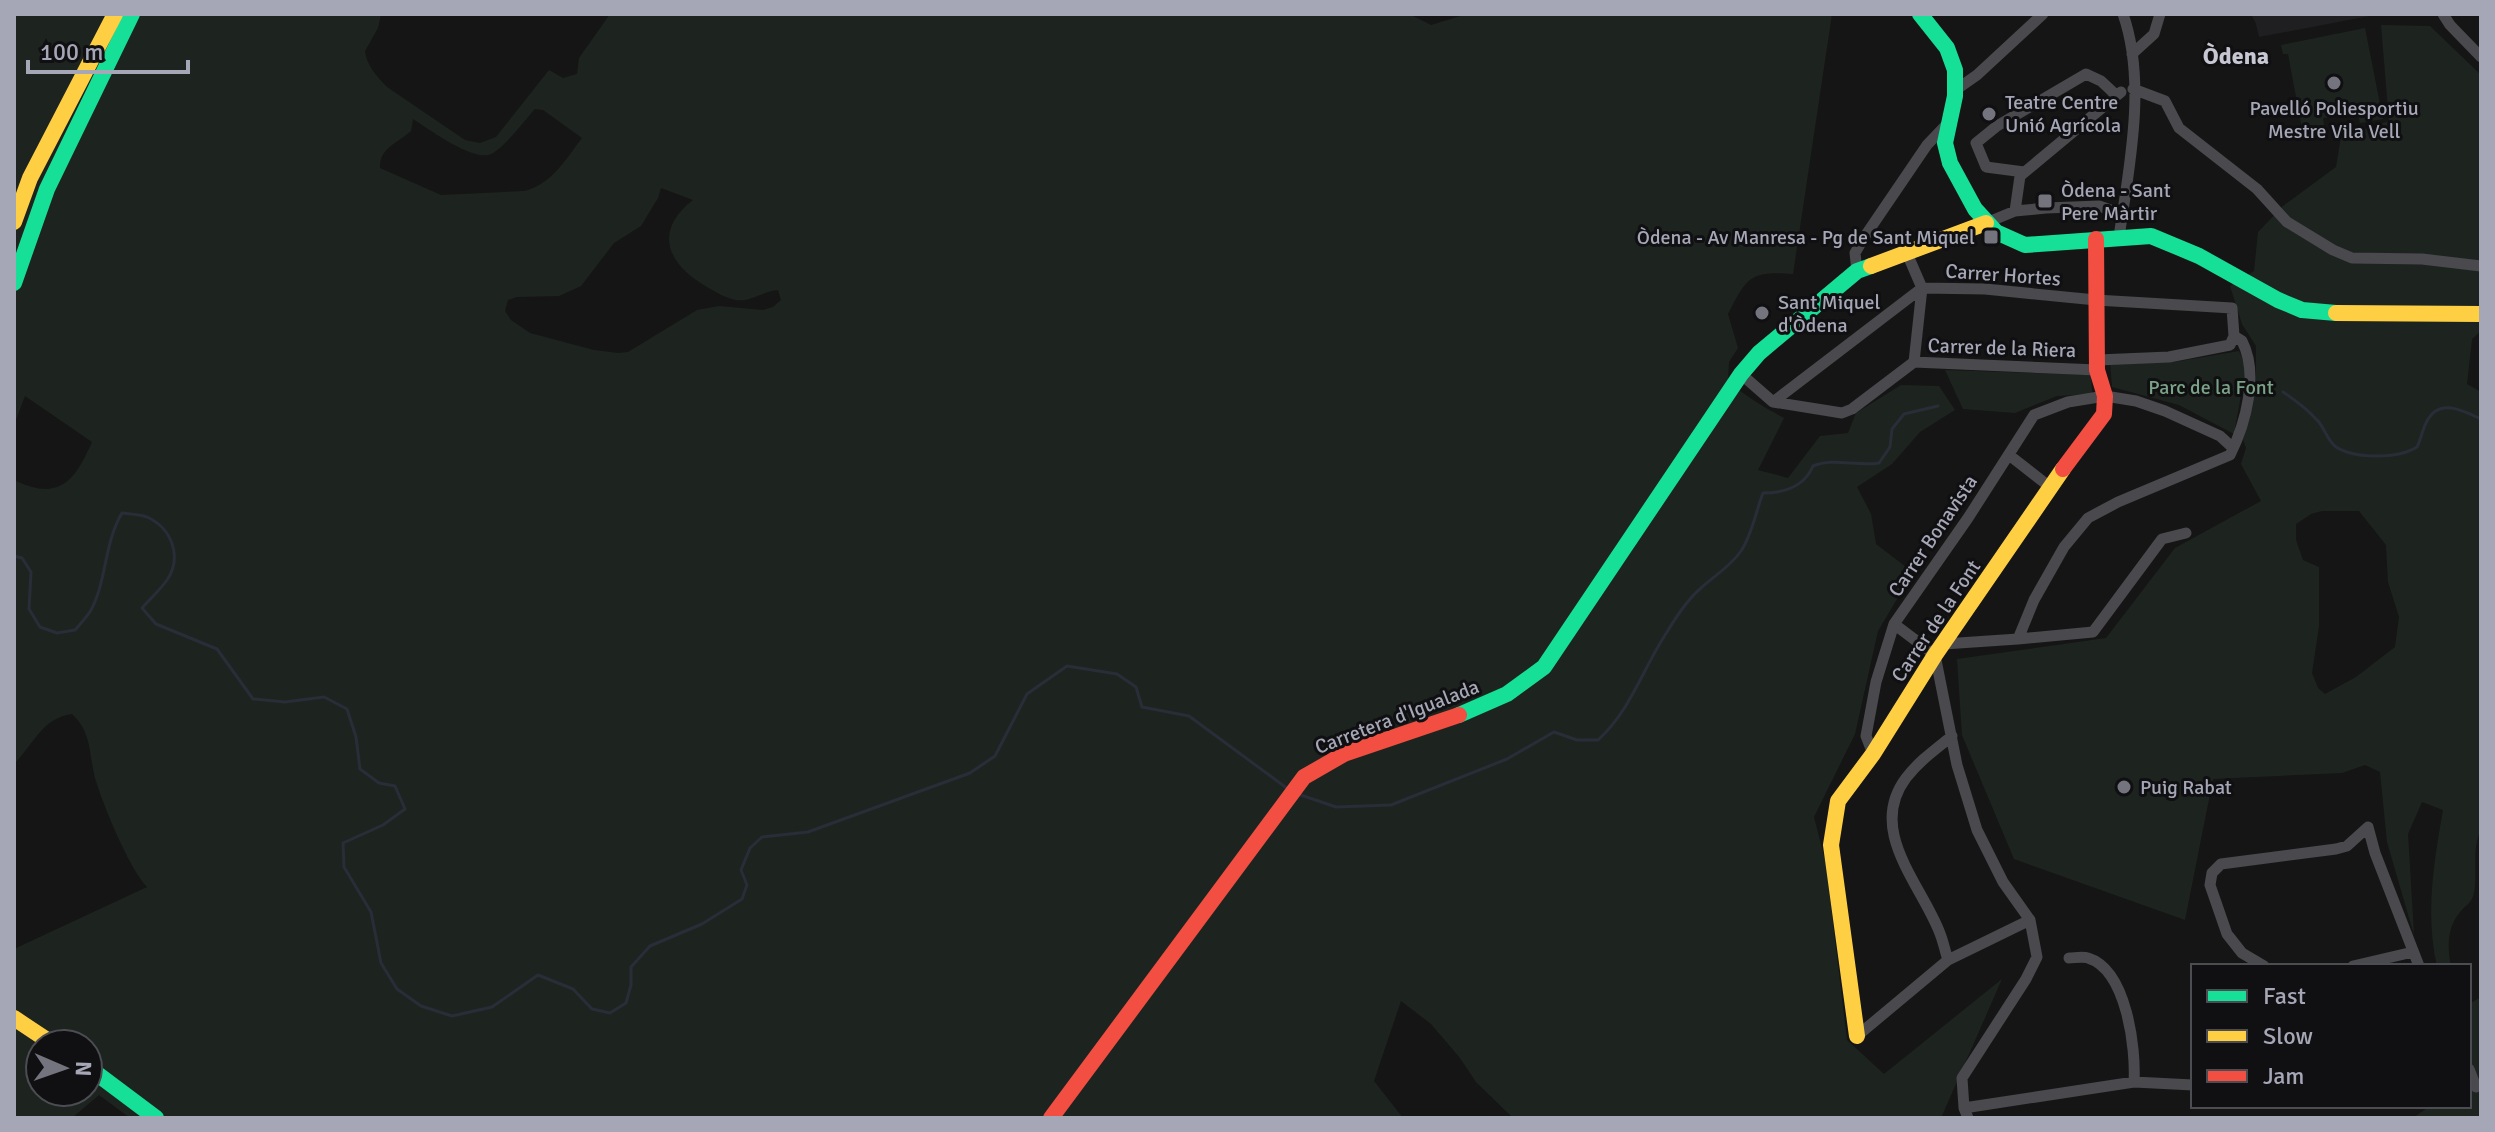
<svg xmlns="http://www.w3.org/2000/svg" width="2495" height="1132" font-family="Signika,sans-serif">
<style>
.built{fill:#1f1f21}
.green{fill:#1d241f;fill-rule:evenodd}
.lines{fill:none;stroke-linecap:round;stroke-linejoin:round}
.stream{stroke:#282d38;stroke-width:3}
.street{stroke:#49494e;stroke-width:11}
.fast{stroke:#16e098;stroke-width:16}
.slow{stroke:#ffcf43;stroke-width:16}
.jam{stroke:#f24e42;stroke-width:16}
.poi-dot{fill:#73747e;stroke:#100f11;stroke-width:3}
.labels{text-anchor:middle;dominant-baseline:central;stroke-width:6;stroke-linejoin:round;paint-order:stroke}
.poi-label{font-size:20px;fill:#a5a7b7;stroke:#100f11;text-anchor:start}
.street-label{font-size:20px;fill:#a5a7b7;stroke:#100f11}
.park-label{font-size:20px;fill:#7ba387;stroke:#100f11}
.quarter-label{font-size:24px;font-weight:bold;fill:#c7c7d3;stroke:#100f11}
</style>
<rect width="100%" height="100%" fill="#151515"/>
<path class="built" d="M2251,14H2375V15L2259,37L2256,24Z"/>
<path class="green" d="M14,14H381L378,28L365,51C366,64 377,77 387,87L465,140L480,143L496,137L549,70L563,78L577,74L579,58L610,14H1409L1431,25L1467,14H1832L1793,274C1750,271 1747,277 1728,314L1738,348L1729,362L1728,381C1744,395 1765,408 1784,418L1758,470L1788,478L1820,436L1848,433L1856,413L1901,385L1939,386L1955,410L1920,432L1892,464L1857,487L1871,514L1876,544L1906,567V584L1878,631L1855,734L1814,817L1826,864L1847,1040L1884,1074L2002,979L1941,1118H1513L1476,1082L1460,1058L1431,1024L1401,1001L1374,1081L1403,1118H130L99,1095L72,1118H14V949L147,887C129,868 103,805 95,778C89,755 92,732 72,714C42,718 34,744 14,764V480C59,502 75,481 92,442L25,396L14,425ZM535,109L543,110L582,138C565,160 553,183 525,191L441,195L380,168C379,148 398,143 411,131L413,119C429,129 473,162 491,154C504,148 525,120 535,109ZM661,188L693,200C653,231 667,264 707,287C716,292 725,298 736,300C751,302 763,291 778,290L781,300L773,307L763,310L719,306L697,310L628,352L618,353L594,350L530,333L511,320L505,311L508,300L517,297L559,296L581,286L614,243L641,226L658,198ZM40,1044H88V1092H40Z
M2381,25L2430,26L2481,75V331L2472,339L2467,384L2481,392V830C2471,849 2478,872 2474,892C2473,902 2466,905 2460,912C2447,927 2447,948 2451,966H2437C2425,914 2434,862 2443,810L2422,802L2408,834L2414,935L2387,842L2380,772L2365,765L2342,773L2213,779L2185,920L2014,859L1962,735L1957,659L2106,638L2175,548L2261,501L2241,464L2246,448L2243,439L2256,386V346L2242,324L2230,286L2254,271L2258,232L2283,206L2336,167L2341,137L2389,121ZM2322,511H2359L2386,545L2388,582L2399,617L2395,647L2356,677L2325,694L2318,688L2312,673L2319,626V567L2303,560L2296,540V524L2311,514Z
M2365,28L2383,119L2360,123L2357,112L2323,118L2324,125L2302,129L2288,54H2283L2281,45Z
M2239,351L2246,367L2234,434L2179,405L2112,387L2110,362H2174Z
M1945,370L2091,375L2092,394L2057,396L2015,413L1963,409Z
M2481,997V1118H2413L2430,1106H2469V1004Z"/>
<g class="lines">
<path class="stream" d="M2283,392C2295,400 2308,410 2318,421C2325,429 2327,440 2336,447C2355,459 2398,459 2417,447C2421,439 2422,431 2426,423C2438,397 2462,410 2481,419
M14,556L22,558L31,572L29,609L40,627L57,633L75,630C80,624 87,617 91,610C107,580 104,543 122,513C130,514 139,514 147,517C171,528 183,556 167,580C160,590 150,599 142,608L156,624L217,649L253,699L285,702L324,697L347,709L356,737L360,769L379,783L395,786L405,809L383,825L343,843L344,867L371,912L381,963L397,989L421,1006L452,1016L492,1007L538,975L573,989L592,1009L610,1013L626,1003L631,985V967L650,946L702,924L742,899L747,885L741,870L750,848L762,837L808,832L970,773L995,756L1027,694L1067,666L1117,674L1136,687L1142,707L1189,716L1288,789
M1298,794L1336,807L1391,805L1507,759L1554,732L1577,740H1598C1631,710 1643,668 1667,632C1676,617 1688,599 1701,588C1715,575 1730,567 1741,551C1752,535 1756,511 1763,493C1784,493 1804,487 1813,466C1834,457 1856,467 1879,463L1890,447L1892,429L1904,414L1938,406"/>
<path class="street" d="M2443,14L2450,25L2481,57
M2132,54L2154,34L2160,14
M1957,89L1977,75L2043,14
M2133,89L2165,101L2179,128L2257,189L2287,222L2333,250L2352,258L2422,259L2481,266
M2024,172L1986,167L1976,143L1997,126L2086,74L2101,81L2116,95
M2015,211L2020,176L2121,92
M1986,223L2015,211L2046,208L2099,206L2122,214
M2119,237C2129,168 2147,82 2123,14
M1906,251L1922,288L1914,362
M1857,271L1855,253L1863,239L1927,145L1948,123
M1741,374L1773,402L1842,413L1852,409L1914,362L2097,370
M1773,402L1922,288L1985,289L2096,300L2232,308L2234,336L2230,345L2169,357L2098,360
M2009,455L2050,487
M1894,624L1935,655L1957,765L1977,830L2003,882L2030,920L2037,957L2026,979L1962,1078L1964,1108L1968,1118
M2018,639L2093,632L2162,539L2186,533
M1944,644L2018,639L2034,600L2064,547L2088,518L2118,502L2230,455C2246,423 2259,374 2242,341L2234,336
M1873,754L1866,736L1876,682L1894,624L1968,518L2034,415L2068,402L2105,396L2136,401L2165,411L2220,436L2233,448
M2069,958C2074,958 2083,956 2088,958C2127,970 2136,1049 2134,1082
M1948,960C1945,951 1943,940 1939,931C1920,883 1867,830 1906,778C1919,761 1936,749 1952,736
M2264,966L2242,953L2227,934L2210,885L2212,873L2221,864L2336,849L2347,846L2368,827L2375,853L2419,966
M2353,966L2413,952
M1857,1036L1948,960L2030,920
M2469,1069L2476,1087
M1964,1108L2134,1082L2193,1085"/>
<path class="fast" d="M1920,14L1947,48L1955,70V96L1945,143L1950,163L1975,209L1996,232L2025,245L2151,236L2199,256L2278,300L2302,310L2336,313
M14,283L47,189L132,14
M1459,715L1507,694L1544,667L1741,374L1759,353L1857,271L1871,266
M88,1067L156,1118"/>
<path class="slow" d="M14,222L30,178L115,14
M1871,266L1986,223
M2336,313L2481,314
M14,1018L53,1044
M1857,1036L1831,845L1838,801L1873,754L1935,655L2063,469"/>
<path class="jam" d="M2063,469L2104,414L2105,396L2097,370L2096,239
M1051,1118L1304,777L1344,754L1459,715"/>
</g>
<g class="poi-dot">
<circle cx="2334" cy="83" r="8"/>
<circle cx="1989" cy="114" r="8"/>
<rect x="2037" y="193" width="16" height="16" rx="4"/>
<rect x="1983" y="229" width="16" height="16" rx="4"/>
<circle cx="1762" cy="313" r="8"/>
<circle cx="2124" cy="787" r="8"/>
</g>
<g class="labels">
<g class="poi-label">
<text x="2005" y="102">Teatre Centre<tspan x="2005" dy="23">Unió Agrícola</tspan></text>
<text x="2334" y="108" text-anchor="middle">Pavelló Poliesportiu<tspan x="2334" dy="23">Mestre Vila Vell</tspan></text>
<text x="2061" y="190">Òdena - Sant<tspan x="2061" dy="23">Pere Màrtir</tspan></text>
<text x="1975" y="237" text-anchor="end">Òdena - Av Manresa - Pg de Sant Miquel</text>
<text x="1778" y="302">Sant Miquel<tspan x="1778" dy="23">d'Òdena</tspan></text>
<text x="2140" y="787">Puig Rabat</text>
</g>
<g class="street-label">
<text transform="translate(2003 275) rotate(4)">Carrer Hortes</text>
<text transform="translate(2002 348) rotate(2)">Carrer de la Riera</text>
<text transform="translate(1933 536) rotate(-56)">Carrer Bonavista</text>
<text transform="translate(1936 621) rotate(-56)">Carrer de la Font</text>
<text transform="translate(1397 717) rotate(-21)">Carretera d'Igualada</text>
</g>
<g class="park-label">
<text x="2211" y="387">Parc de la Font</text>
</g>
<g class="quarter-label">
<text x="2236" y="56">Òdena</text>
</g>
</g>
<rect width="2495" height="1132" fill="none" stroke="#a5a7b7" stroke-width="32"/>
<rect x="2191" y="964" width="280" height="144" fill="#100f11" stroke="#4c4c53" stroke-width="2"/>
<rect x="2207" y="990" width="40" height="12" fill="#16e098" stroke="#4c4c53" stroke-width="2"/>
<text x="2263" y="1004" font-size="24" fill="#a5a7b7">Fast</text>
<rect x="2207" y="1030" width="40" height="12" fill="#ffcf43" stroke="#4c4c53" stroke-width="2"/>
<text x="2263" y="1044" font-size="24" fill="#a5a7b7">Slow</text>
<rect x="2207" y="1070" width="40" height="12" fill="#f24e42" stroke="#4c4c53" stroke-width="2"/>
<text x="2263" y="1084" font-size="24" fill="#a5a7b7">Jam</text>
<g transform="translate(64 1068) rotate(92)"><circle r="38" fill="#100f11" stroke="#4c4c53" stroke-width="2"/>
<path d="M0-6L14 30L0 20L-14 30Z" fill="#73747e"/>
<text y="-12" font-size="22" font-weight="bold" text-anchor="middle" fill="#a5a7b7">N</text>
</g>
<path d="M28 60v12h160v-12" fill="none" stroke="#a5a7b7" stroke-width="4"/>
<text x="40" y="60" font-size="24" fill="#a5a7b7" stroke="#100f11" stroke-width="6" paint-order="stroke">100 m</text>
</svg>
